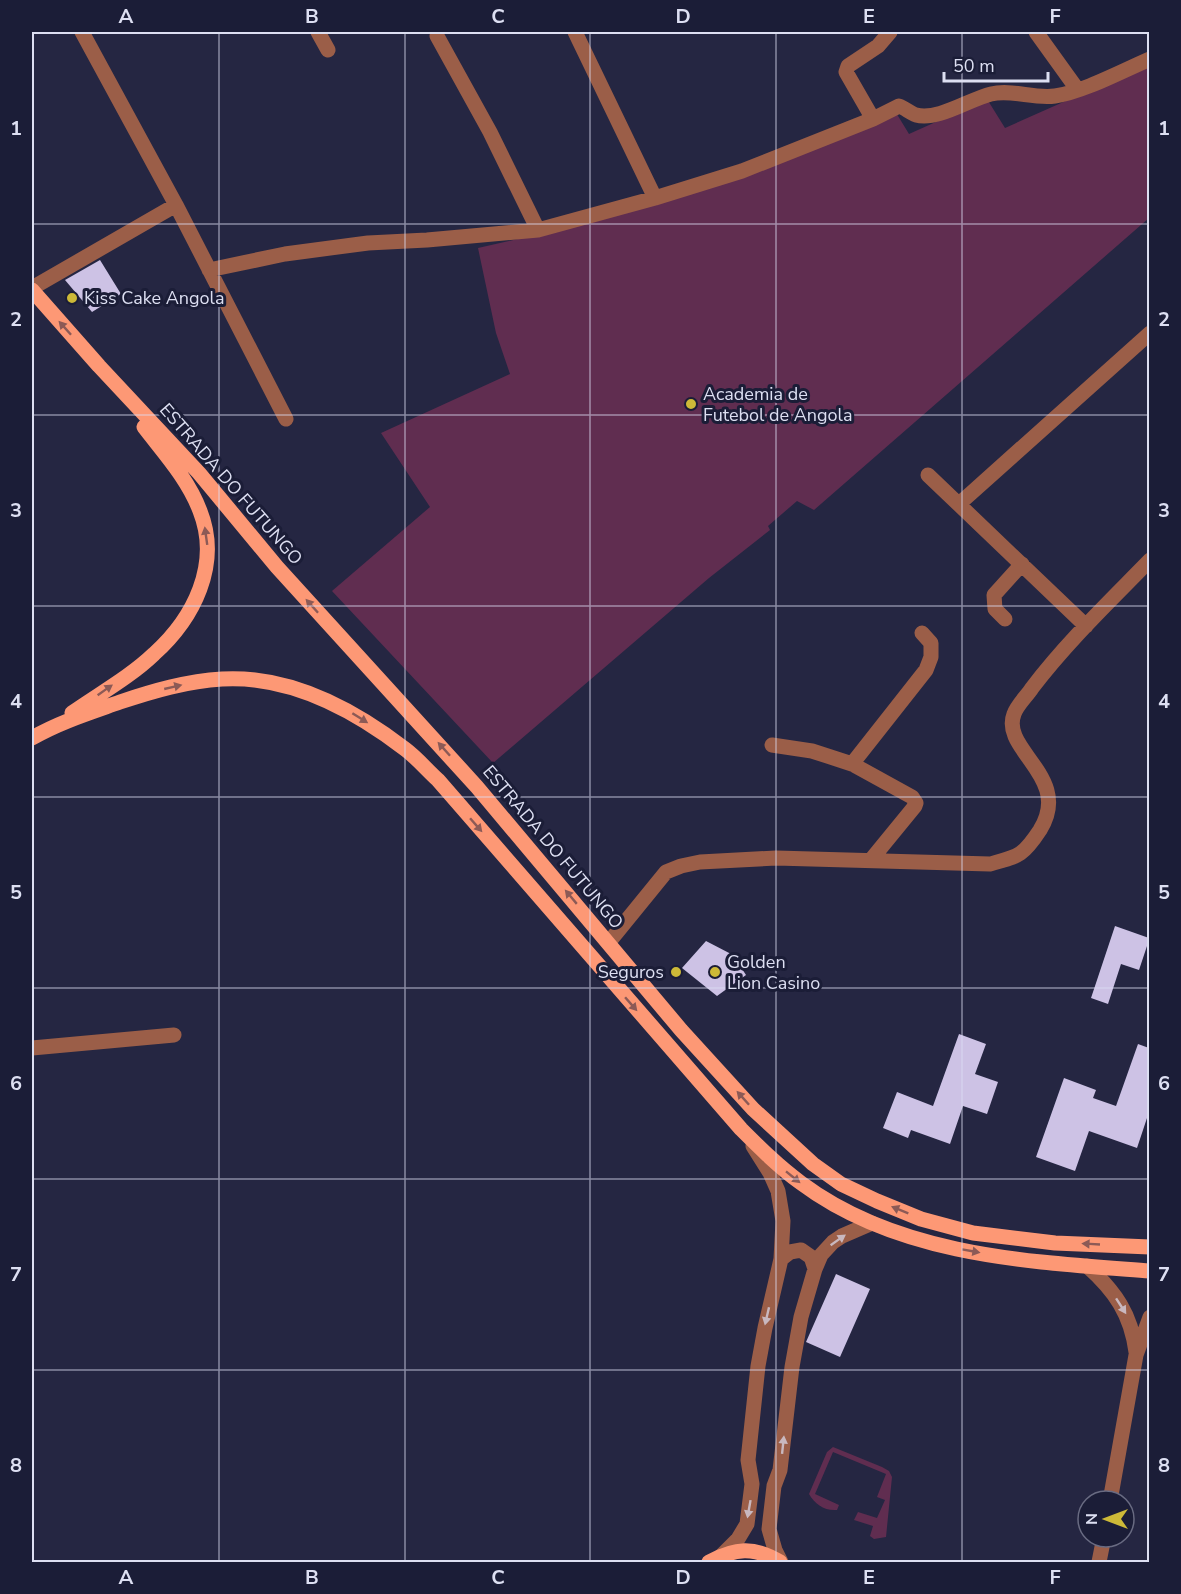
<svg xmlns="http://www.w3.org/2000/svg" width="1181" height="1594" font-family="'Nunito Sans',sans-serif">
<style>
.green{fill:#602d50}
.building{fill:#cdc2e5}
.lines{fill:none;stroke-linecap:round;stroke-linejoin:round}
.minor{stroke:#9b5e48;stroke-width:15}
.major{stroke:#fd9875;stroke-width:15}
.oneway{fill:#8c5a56}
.oneway2{fill:#c9b8bf}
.grid{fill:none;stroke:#dddff2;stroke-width:1.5;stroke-opacity:0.55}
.poi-dot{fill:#cdb938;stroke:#1b1d37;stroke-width:2}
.labels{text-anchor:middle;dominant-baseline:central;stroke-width:6;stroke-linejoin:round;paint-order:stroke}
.poi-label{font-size:18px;fill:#dddff2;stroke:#1b1d37;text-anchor:start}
.street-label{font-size:18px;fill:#dddff2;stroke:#1b1d37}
.neatline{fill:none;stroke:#dddff2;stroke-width:2}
.grid-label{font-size:20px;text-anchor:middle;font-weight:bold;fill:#dddff2}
</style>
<rect width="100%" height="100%" fill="#252642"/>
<path class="green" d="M1149,64V218L814,510L797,501L768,526L770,530L709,578L493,763L332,591L430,507L381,433L510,374L496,333L478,248L574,226L895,111L909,134L987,99L1005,128Z
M833,1447L882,1467L889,1471L892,1477L886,1537L874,1539L870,1536L873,1526L854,1520L858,1512L877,1518L885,1500L877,1497L886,1474L833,1452L815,1494L839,1505L837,1510C824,1511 815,1504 809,1494L827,1452Z"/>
<path class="building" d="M100,260L121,294L92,312L65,280Z
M1115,926L1149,938V940L1139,970L1121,964L1108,1004L1091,998Z
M706,941L733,955L746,975L717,996L682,968Z
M959,1034L986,1044L975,1074L998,1082L987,1114L963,1106L950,1144L911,1130L908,1138L883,1128L897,1092L933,1106Z
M1138,1044L1149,1048V1112L1137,1148L1089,1131L1075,1171L1036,1157L1064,1078L1096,1090L1093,1098L1116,1106Z
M836,1274L870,1289L840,1357L806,1342Z"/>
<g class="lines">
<path class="minor" d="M82,32L176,205L286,419
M318,32L328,50
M575,32L655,198
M1036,32L1077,89
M437,36L490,132L538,230
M873,119L846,72L848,66L878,46L890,32
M209,270L285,254L368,243L427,240L538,230L655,198L742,171L873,119L899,106C905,108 910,113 916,115C938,121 970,99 991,94C1012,89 1033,99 1055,96C1083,92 1122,71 1150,59
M32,288L176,205
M928,475L1086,626
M959,504L1150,333
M1005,619L995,609L994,595L1022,564
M772,745L812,751L852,764L912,797L916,803L915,806L870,861
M852,764L926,670L931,657V643L922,633
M609,942L666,872L681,866L700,862L776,858L990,864C1019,856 1023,856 1040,830C1073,777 1000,750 1014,714C1017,705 1027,696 1032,688C1067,642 1109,602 1150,560
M32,1048L174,1035
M781,1259L790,1252L801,1250L811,1257L815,1269
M1087,1266C1115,1291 1131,1314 1136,1352
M1110,1501L1136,1355L1150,1317
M721,1556L738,1539L747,1524L752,1484L748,1460L758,1366L765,1328L781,1259L783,1221L778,1191L770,1173L753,1146
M781,1562L775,1550L769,1529L774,1486L780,1470L792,1367L801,1317L815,1269L821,1255L833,1242L842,1236L872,1223
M1099,1562L1104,1537"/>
<path class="major" d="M32,290L99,366L199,473L277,567L477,787L681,1030L753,1109L813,1164L841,1184L877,1201L921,1219L973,1233L1055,1243L1150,1247
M72,713C99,694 130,677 154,654C194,618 221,564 200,511C188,479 164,453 144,427
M32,738C60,722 89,713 120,702C153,691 187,681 222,679C289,675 353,709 405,749C417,758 427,770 438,780L741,1129C760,1148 779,1167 801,1183C900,1257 1032,1262 1150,1271
M709,1562C735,1548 754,1546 780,1562"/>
</g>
<defs><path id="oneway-solid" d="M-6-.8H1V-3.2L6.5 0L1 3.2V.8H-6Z" transform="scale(1.5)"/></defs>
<g class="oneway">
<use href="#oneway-solid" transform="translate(65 328) rotate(-132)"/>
<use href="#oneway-solid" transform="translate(206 536) rotate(-98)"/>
<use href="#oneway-solid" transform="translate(312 606) rotate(-132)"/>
<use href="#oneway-solid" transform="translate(173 687) rotate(-13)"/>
<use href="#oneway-solid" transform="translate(105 690) rotate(-35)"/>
<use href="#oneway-solid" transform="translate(360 718) rotate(32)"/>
<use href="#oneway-solid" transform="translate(444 749) rotate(-132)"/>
<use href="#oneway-solid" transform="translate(476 825) rotate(49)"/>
<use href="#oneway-solid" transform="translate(571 897) rotate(-130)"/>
<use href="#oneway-solid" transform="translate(631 1004) rotate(49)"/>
<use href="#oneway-solid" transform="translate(743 1098) rotate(-132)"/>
<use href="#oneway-solid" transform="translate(793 1177) rotate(39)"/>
<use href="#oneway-solid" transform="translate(900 1210) rotate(-158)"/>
<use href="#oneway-solid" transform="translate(1091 1244) rotate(-177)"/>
<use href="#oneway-solid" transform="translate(971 1251) rotate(10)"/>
</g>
<g class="oneway2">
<use href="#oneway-solid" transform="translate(838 1240) rotate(-35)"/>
<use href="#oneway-solid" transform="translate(1121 1306) rotate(57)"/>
<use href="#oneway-solid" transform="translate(767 1316) rotate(103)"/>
<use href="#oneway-solid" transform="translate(783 1445) rotate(-84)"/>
<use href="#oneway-solid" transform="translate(749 1509) rotate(100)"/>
</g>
<path class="grid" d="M219,32V1562M405,32V1562M590,32V1562M776,32V1562M962,32V1562M32,224H1150M32,415H1150M32,606H1150M32,797H1150M32,988H1150M32,1179H1150M32,1370H1150"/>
<g class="poi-dot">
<circle cx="72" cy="298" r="6"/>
<circle cx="691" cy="404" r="6"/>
<circle cx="676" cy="972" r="6"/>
<circle cx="715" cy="972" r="6"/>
</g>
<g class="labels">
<g class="poi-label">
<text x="84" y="298">Kiss Cake Angola</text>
<text x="703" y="394">Academia de<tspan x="703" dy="21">Futebol de Angola</tspan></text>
<text x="727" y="962">Golden<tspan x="727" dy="21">Lion Casino</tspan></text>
<text x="664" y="972" text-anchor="end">Seguros</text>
</g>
<g class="street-label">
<text transform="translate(231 484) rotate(49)">ESTRADA DO FUTUNGO</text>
<text transform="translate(553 847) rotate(50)">ESTRADA DO FUTUNGO</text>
</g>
</g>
<rect width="1181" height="1594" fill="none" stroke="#1b1d37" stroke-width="66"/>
<g transform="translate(1106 1519) rotate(270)"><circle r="28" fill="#1b1d37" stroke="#696b82" stroke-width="1.5"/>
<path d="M0-4.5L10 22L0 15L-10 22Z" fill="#cdb938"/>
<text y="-9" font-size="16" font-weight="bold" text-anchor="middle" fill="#dddff2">N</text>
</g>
<path d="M944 72v9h104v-9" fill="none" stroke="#dddff2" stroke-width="3"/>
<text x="953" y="72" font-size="18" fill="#dddff2" stroke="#1b1d37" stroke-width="4.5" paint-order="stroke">50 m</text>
<rect x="33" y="33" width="1115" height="1528" class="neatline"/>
<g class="grid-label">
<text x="126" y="23">A</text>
<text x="312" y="23">B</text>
<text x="498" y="23">C</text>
<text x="683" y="23">D</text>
<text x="869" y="23">E</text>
<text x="1055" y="23">F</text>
<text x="16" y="135">1</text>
<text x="1164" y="135">1</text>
<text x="16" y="326">2</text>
<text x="1164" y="326">2</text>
<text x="16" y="517">3</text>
<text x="1164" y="517">3</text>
<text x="16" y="708">4</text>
<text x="1164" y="708">4</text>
<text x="16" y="899">5</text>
<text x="1164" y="899">5</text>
<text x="16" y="1090">6</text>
<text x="1164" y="1090">6</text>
<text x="16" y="1281">7</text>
<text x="1164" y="1281">7</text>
<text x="16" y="1472">8</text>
<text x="1164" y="1472">8</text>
<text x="126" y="1584">A</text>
<text x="312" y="1584">B</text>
<text x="498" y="1584">C</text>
<text x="683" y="1584">D</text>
<text x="869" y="1584">E</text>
<text x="1055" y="1584">F</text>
</g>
</svg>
